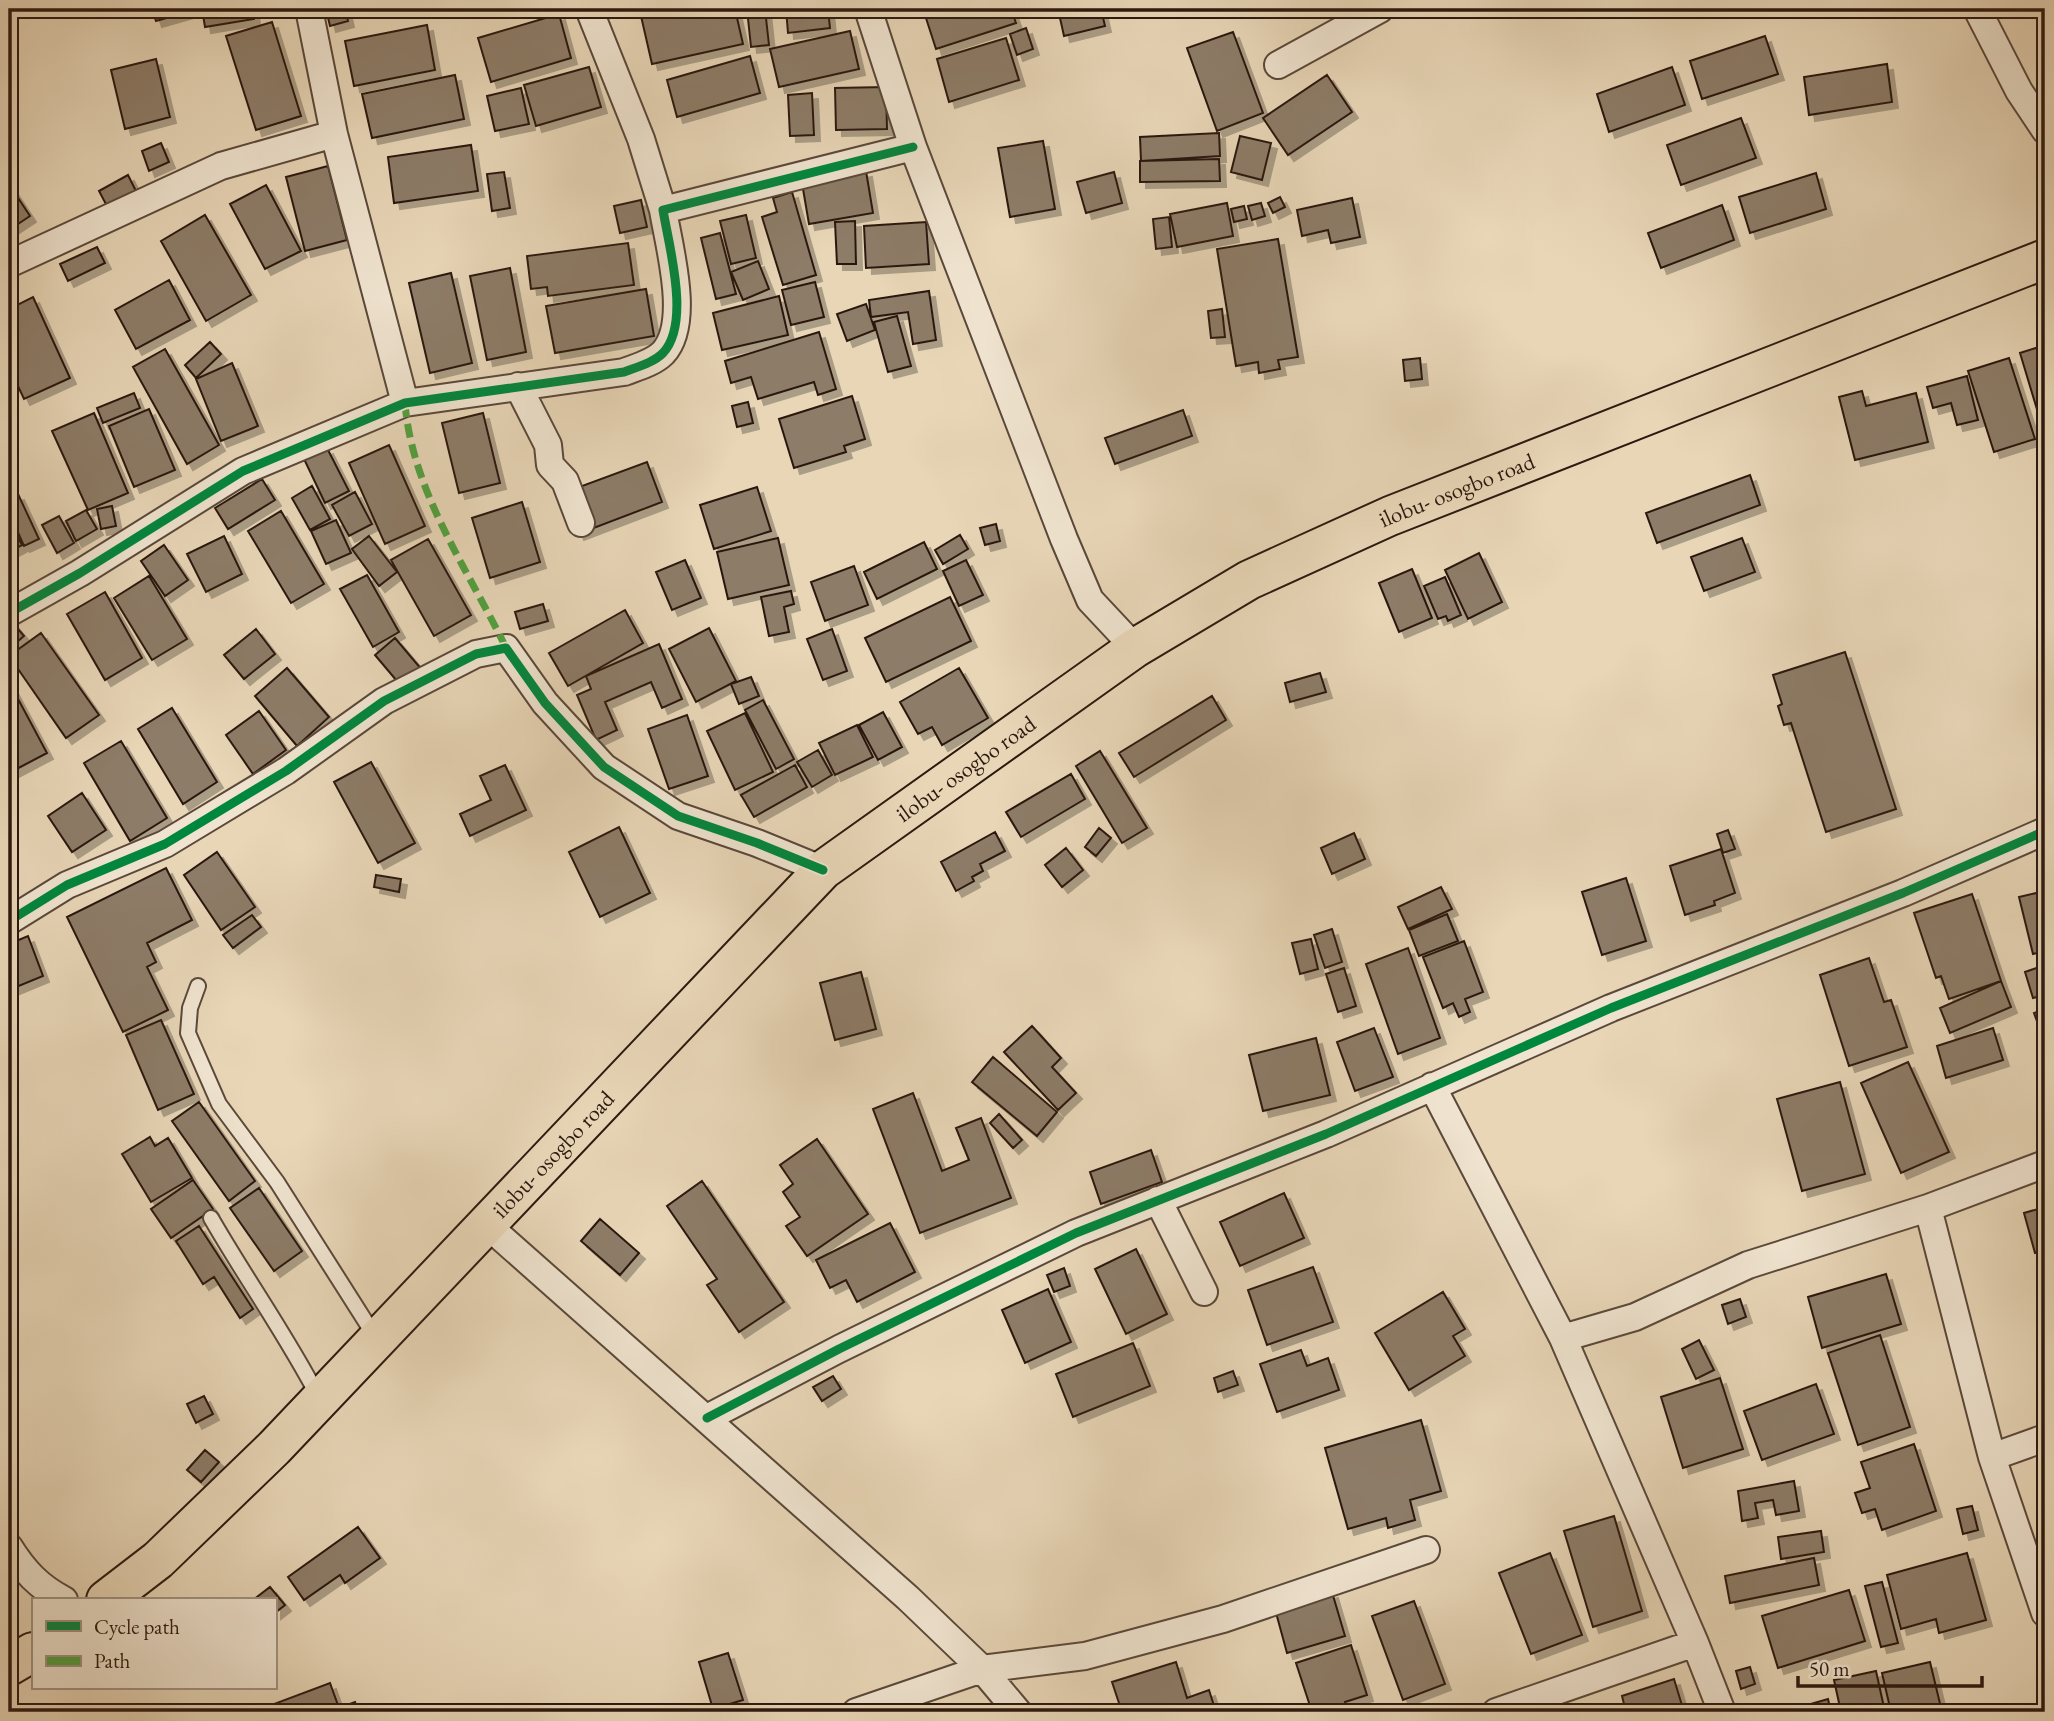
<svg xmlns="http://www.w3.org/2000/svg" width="2054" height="1721" font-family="'EB Garamond',serif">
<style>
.building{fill:#8d7b67;stroke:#2b1910;stroke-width:2;filter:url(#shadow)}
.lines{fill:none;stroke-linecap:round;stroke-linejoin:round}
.service-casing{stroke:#5a483a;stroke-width:18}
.minor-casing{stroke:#5a483a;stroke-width:30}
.primary-casing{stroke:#2b1910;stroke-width:42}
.service{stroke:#f0e4d0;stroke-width:14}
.minor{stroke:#f0e4d0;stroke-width:26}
.primary{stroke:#e8d6b7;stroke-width:38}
.quiet{stroke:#51a13f;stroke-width:7;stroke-dasharray:14 7;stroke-linecap:butt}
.cycleway-casing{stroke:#f0e4d0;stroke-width:13}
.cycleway{stroke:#00873e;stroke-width:9}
.labels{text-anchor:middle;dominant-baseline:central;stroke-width:6;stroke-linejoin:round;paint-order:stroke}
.street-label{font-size:23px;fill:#2b1910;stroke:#f0e4d0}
</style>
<defs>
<filter id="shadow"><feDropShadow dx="6" dy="6" stdDeviation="0" flood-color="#0004"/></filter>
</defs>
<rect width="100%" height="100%" fill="#e8d6b7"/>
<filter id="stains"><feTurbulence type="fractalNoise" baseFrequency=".00286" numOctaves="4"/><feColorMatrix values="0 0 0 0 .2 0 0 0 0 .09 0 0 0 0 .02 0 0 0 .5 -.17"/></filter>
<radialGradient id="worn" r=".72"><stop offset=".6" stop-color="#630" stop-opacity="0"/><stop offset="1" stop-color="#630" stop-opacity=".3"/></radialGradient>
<path class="building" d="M152,9H190L191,11L156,21Z
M202,9H253L254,19L205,27Z
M326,9H345L348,21L330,26Z
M672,9H735L743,44L652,64L641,16Z
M747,9H765L769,45L751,47Z
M786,9H828L830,28L788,33Z
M945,9H1011L1016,23L936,49L925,15Z
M1058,9H1101L1105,26L1064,36Z
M559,14L571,58L491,82L478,38Z
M272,22L301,116L256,130L226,36Z
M427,25L435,70L354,86L345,41Z
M1026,28L1033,49L1017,55L1010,34Z
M850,31L859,69L779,87L770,49Z
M1233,32L1263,113L1217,131L1187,48Z
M1765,36L1778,74L1702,99L1690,61Z
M1006,38L1019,80L949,102L937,59Z
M750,56L760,93L677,117L667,80Z
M156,59L170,117L125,129L111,70Z
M1887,64L1892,102L1809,115L1804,77Z
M589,67L601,107L536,126L524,85Z
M1672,67L1685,105L1609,132L1597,94Z
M455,75L464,119L372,138L362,94Z
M1327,75L1352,112L1288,155L1263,118Z
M886,87L887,129L836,130L835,88Z
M521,88L529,124L495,131L487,96Z
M812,93L814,135L790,136L788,95Z
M1741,118L1756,158L1681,185L1667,145Z
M1219,133L1220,156L1141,161L1140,137Z
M1240,136L1271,143L1262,180L1231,172Z
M1043,141L1055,209L1010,217L998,148Z
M161,143L169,162L149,171L142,151Z
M471,145L478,191L394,203L388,157Z
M1219,159L1220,181L1140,182V161Z
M328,166L347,240L305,251L286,177Z
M866,171L873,213L809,224L802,183Z
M504,172L510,208L492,211L487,174Z
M1114,172L1122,203L1086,213L1077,182Z
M1816,173L1826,209L1750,233L1739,197Z
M128,175L138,195L109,210L99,191Z
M9,184L30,216L9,230Z
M266,185L301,251L265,269L230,204Z
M792,192L816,275L783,285L762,217L777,212L773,198Z
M1280,197L1285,207L1273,213L1268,203Z
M1352,198L1360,237L1331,243L1328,230L1302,236L1297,210Z
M641,200L647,227L620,233L614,206Z
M1227,203L1233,236L1177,247L1170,214Z
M1261,203L1265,216L1252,220L1248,206Z
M1722,205L1734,240L1661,268L1648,233Z
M1244,206L1247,219L1234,222L1231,209Z
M205,215L251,295L206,321L161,241Z
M746,215L756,258L731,264L720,221Z
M1169,217L1172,247L1156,249L1153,219Z
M855,221L856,264H837L835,222Z
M926,222L929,264L866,268L864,226Z
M720,233L736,294L716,299L701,238Z
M1278,239L1298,357L1278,360L1280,369L1259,373L1258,362L1236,366L1217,249Z
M628,243L634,285L548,296L547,287L531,289L527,256Z
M97,247L105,263L68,281L60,264Z
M758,261L769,289L743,300L731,272Z
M510,268L526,352L487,360L470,276Z
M451,273L472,363L430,373L409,283Z
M169,280L190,320L136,349L115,310Z
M815,282L824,317L791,325L782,290Z
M646,289L654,336L555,353L546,306Z
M929,291L936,340L913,344L908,312L871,317L869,300Z
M779,296L788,335L722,350L713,313Z
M33,297L70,378L24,399L9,367V309Z
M866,304L875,330L847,341L837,314Z
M1222,309L1225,337L1211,338L1208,311Z
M897,316L911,366L888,372L874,322Z
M819,332L836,389L818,395L814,382L758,399L751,377L731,383L725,361Z
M210,342L221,354L196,378L185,365Z
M2045,345V436L2020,353Z
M165,349L219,445L187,464L133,367Z
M1420,358L1422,379L1405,381L1403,360Z
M2009,358L2035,439L1994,452L1968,371Z
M232,363L258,426L221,441L196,379Z
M1967,376L1978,420L1957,425L1951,403L1933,408L1927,387Z
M1862,391L1866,406L1916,393L1928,442L1855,460L1839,397Z
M134,393L140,408L103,423L97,408Z
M852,396L865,439L844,446L846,452L794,468L779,419Z
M748,402L753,423L737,427L732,406Z
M149,409L175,470L134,487L109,426Z
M1183,410L1192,436L1115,464L1105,438Z
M94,413L128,493L88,510L52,431Z
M483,413L500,483L459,493L442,423Z
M389,445L425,526L385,544L349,463Z
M327,448L349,491L325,503L304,459Z
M647,462L662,502L578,534L563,493Z
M1750,475L1760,505L1657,543L1646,513Z
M262,479L275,500L228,529L215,508Z
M312,486L330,519L310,530L292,498Z
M757,487L771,531L714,549L700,505Z
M355,492L372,524L349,536L332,505Z
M18,494L39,539L24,546L9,512V498Z
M522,502L540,562L490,578L472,518Z
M112,506L116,526L101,529L97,509Z
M86,510L97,529L76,541L66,521Z
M281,511L324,584L291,603L248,531Z
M59,516L74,543L57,553L42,525Z
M336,520L351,553L326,564L311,531Z
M9,521L22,545L9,552Z
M996,524L1000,541L985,545L980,528Z
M960,535L968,549L943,564L935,550Z
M224,536L242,574L206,592L187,554Z
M369,536L397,572L379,586L352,549Z
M778,538L789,585L728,599L717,552Z
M1742,538L1755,572L1704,591L1691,557Z
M428,539L471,615L434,636L391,560Z
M924,542L937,569L877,599L864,572Z
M164,545L188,580L165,596L141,561Z
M1479,553L1502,602L1468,619L1445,570Z
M685,560L701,598L672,610L656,572Z
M966,560L983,595L959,606L943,571Z
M854,566L868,605L825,621L811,582Z
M1412,569L1432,618L1399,632L1379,583Z
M367,575L399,632L373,647L340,589Z
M149,576L187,639L152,660L114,598Z
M1445,577L1461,615L1448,621L1446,616L1438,619L1424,586Z
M791,591L794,604L784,607L789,632L769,636L761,597Z
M105,592L142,658L105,680L67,614Z
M950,597L971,641L886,682L865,638Z
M543,604L548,621L520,629L515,612Z
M625,610L643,643L568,686L549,653Z
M12,622L24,636L9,649V625Z
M709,628L736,681L696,702L669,649Z
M256,629L275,654L244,679L224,655Z
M832,629L847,671L823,680L807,639Z
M41,633L99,715L66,738L9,656Z
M395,638L422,670L402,687L375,655Z
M659,644L682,699L662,708L651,682L605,702L617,730L596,740L577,695L591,689L586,676Z
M1845,652L1896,809L1826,832L1791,723L1784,725L1778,706L1782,704L1773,675Z
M287,668L329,717L297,746L255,696Z
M959,668L988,718L942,745L932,727L918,734L900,702Z
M1320,673L1326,692L1290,702L1285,683Z
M751,677L759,696L739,704L731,684Z
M9,682L47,753L9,773Z
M1212,696L1226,720L1134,777L1119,753Z
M763,700L794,759L776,769L745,710Z
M172,708L217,782L183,804L138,729Z
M259,711L286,750L253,774L226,735Z
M883,712L902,747L878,760L859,725Z
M745,713L773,772L735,790L707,731Z
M687,715L708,776L669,789L648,729Z
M857,725L873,757L835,775L819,743Z
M121,741L167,818L130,841L84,763Z
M818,750L832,775L812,787L797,762Z
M1100,751L1147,828L1122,843L1076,766Z
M371,762L415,843L378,863L334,782Z
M505,765L526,810L470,836L460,814L491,800L480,776Z
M795,765L807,787L754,817L741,795Z
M1071,774L1085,799L1021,837L1006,812Z
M82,793L106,830L72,852L48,816Z
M619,827L650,893L600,917L569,852Z
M1099,828L1111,838L1096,856L1085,847Z
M1728,830L1735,849L1723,853L1717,834Z
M995,832L1005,851L980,864L983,871L972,877L974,881L956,891L941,862Z
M1354,833L1365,859L1332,874L1321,848Z
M1066,848L1083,870L1062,887L1045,865Z
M1721,849L1735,893L1714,901L1715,905L1685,915L1670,866Z
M217,852L255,907L221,930L184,875Z
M166,868L192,920L147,943L156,962L147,967L168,1010L123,1032L67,917Z
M376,875L401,879L399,892L374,887Z
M1626,878L1646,941L1602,955L1582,892Z
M1441,887L1452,909L1408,929L1398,907Z
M2045,891V951L2033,954L2019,897Z
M1972,894L2001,981L1949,999L1941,976L1936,978L1914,913Z
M1447,914L1458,941L1419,956L1409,930Z
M252,915L261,927L233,948L223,935Z
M1332,929L1342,962L1325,968L1314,935Z
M28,936L43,976L9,990V944Z
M1311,939L1318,969L1300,974L1292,943Z
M1464,941L1483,992L1465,999L1470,1012L1459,1017L1453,1003L1443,1008L1423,957Z
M1408,948L1440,1038L1398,1054L1366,964Z
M1869,958L1884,1002L1891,1000L1907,1047L1849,1066L1820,975Z
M2045,965V995L2033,998L2025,972Z
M1344,968L1356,1006L1338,1012L1326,974Z
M861,972L876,1029L835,1040L820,983Z
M2001,981L2011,1007L1950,1033L1940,1008Z
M2045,1009V1043L2034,1013Z
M161,1020L194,1094L158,1110L126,1035Z
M1032,1026L1061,1058L1052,1067L1076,1093L1058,1110L1004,1052Z
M1374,1028L1393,1077L1355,1091L1337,1042Z
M1993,1028L2003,1060L1946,1078L1937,1046Z
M1316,1038L1330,1095L1263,1111L1249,1055Z
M993,1057L1057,1112L1037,1136L972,1082Z
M1908,1062L1949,1152L1901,1173L1861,1083Z
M1840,1082L1865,1174L1802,1191L1777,1099Z
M913,1093L942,1171L969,1160L956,1128L981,1118L1011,1198L920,1233L873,1109Z
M199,1102L255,1181L229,1201L172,1121Z
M999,1114L1022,1140L1013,1148L990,1123Z
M150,1137L155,1146L168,1138L192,1178L151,1202L122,1154Z
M817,1139L868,1214L807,1256L786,1226L800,1217L783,1192L793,1184L780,1165Z
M1151,1150L1162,1182L1101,1204L1090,1172Z
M193,1180L213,1209L171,1238L151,1209Z
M702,1181L784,1302L739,1332L707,1285L717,1279L667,1206Z
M259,1188L302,1251L274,1271L230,1208Z
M1284,1193L1304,1238L1240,1266L1220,1222Z
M2045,1207V1250L2035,1253L2024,1213Z
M600,1219L639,1253L620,1275L581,1241Z
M890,1223L915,1272L857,1302L846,1280L830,1288L816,1260Z
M199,1226L253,1309L240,1318L214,1277L203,1284L176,1241Z
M1136,1249L1167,1314L1126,1334L1095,1269Z
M1313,1267L1333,1322L1267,1345L1248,1290Z
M1064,1268L1070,1286L1054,1292L1047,1275Z
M1886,1274L1901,1324L1822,1348L1808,1297Z
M1048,1289L1071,1342L1025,1363L1002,1310Z
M1443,1292L1465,1329L1453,1336L1465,1356L1409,1390L1375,1333Z
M1740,1299L1746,1317L1728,1324L1722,1305Z
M1880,1335L1910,1427L1858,1445L1828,1353Z
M1699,1340L1714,1370L1696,1379L1682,1349Z
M1133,1343L1150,1386L1073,1417L1056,1374Z
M1301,1350L1307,1366L1328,1358L1339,1390L1277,1412L1260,1364Z
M1233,1371L1238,1385L1218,1392L1214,1378Z
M833,1376L841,1389L822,1401L813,1387Z
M1720,1378L1743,1449L1683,1468L1661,1397Z
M1816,1384L1834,1434L1762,1460L1744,1411Z
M204,1396L213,1414L196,1423L187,1404Z
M1421,1420L1441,1491L1410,1500L1415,1520L1388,1528L1386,1518L1348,1529L1325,1448Z
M1914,1444L1936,1511L1882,1530L1875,1509L1862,1513L1855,1493L1870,1488L1861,1462Z
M205,1450L219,1462L201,1482L187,1470Z
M1794,1481L1799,1511L1776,1515L1773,1500L1755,1503L1758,1518L1742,1521L1738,1491Z
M1972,1506L1978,1530L1963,1534L1957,1509Z
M1614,1516L1642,1611L1593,1627L1564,1531Z
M358,1527L380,1558L345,1583L340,1575L304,1600L288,1577Z
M1821,1531L1824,1552L1781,1559L1778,1537Z
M1550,1553L1582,1635L1531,1654L1499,1573Z
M1967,1553L1986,1620L1939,1633L1936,1619L1901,1629L1887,1575Z
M1814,1558L1819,1585L1730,1603L1725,1576Z
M1882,1582L1898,1643L1881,1647L1865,1586Z
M270,1587L285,1605L275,1613V1600H253Z
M1849,1590L1865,1641L1778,1668L1762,1616Z
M1332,1592L1345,1636L1287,1653L1275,1609Z
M1414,1601L1445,1684L1403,1700L1372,1616Z
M1351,1645L1367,1695L1345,1702L1348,1712H1312L1296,1663Z
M728,1653L743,1700L713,1709L699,1662Z
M1176,1662L1187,1698L1209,1690L1216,1712H1122L1112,1682Z
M1930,1662L1942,1712H1891L1882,1673Z
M1750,1667L1755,1684L1741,1689L1736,1671Z
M1876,1671L1885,1712H1841L1834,1680Z
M1674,1679L1684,1712H1626L1622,1696Z
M330,1683L339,1708L355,1702L359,1712H268L266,1707Z
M1828,1699L1831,1712H1783Z"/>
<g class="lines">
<g class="service-casing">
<path id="service" d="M198,986L190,1008L188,1033L219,1104L277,1182L376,1338
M211,1218C246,1279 287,1336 319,1398"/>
</g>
<g class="minor-casing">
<path id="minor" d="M309,9L334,134L405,403
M589,9L641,139L663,210
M868,9L913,147L1064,539L1090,600L1135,648
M1977,9L2019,91L2045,130
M1278,65L1380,9
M9,264L221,166L334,134
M518,386L548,445L550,465L565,481L581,523
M9,613L80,573L243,471L405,403L624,372C637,367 653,363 663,353C691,323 669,247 663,210L913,147
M9,921L67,885L165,844L286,771L384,701L476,654L506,648L545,703L604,767L678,816L757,843L823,870
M1432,1086L1563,1338L1695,1643L1722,1712
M1158,1200L1204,1292
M1928,1208L2045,1164
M486,1224L908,1598L982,1669L1018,1712
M1563,1338L1635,1317L1748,1265L1928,1208L1992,1457L2045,1613
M707,1418L839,1349L1076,1233L1326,1134L1611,1008L1903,893L2045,831
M1992,1457L2045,1438
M9,1547C24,1571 39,1587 64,1600
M856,1712L982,1669L1085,1656L1223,1619L1426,1550
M1496,1712L1695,1643"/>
</g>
<g class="primary-casing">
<g id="primary">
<path id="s1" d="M106,1600L158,1560L274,1448L823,870L1135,648L1249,580L1390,516L2045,259"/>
<path d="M9,1666L33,1652"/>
</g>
</g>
<use href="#service" class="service"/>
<use href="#minor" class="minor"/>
<use href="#primary" class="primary"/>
<path class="quiet" d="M405,403C412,492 468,569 506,648"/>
<g class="cycleway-casing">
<path id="cycleway" d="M9,613L80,573L243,471L405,403L624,372C637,367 653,363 663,353C691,323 669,247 663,210L913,147
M9,921L67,885L165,844L286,771L384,701L476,654L506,648L545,703L604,767L678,816L757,843L823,870
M707,1418L839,1349L1076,1233L1326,1134L1611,1008L1903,893L2045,831"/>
</g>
<use href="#cycleway" class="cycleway"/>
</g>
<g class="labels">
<g class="street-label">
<text stroke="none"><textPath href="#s1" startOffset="1766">ilobu- osogbo road</textPath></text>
<text stroke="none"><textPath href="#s1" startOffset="1199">ilobu- osogbo road</textPath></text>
<text stroke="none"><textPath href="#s1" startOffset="632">ilobu- osogbo road</textPath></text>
</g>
</g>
<rect width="2054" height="1721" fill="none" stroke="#e8d6b7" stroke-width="35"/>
<rect x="10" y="10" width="2033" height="1700" fill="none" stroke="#2b1910" stroke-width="3.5"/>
<rect x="18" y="18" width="2019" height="1686" fill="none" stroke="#2b1910" stroke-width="2"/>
<rect x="32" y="1598" width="245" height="91" fill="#f0e4d0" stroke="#a19383" stroke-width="2"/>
<rect x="46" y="1621" width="35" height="10" fill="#00873e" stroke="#a19383" stroke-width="2"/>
<text x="94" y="1634" font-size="21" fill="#2b1910">Cycle path</text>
<rect x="46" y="1656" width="35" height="10" fill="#51a13f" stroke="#a19383" stroke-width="2"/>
<text x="94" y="1668" font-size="21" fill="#2b1910">Path</text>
<path d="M1798 1676v10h184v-10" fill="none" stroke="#2b1910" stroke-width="3.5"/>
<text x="1809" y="1676" font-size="21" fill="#2b1910" stroke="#f0e4d0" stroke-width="5" paint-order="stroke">50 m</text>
<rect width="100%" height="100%" filter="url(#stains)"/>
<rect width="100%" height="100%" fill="url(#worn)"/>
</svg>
